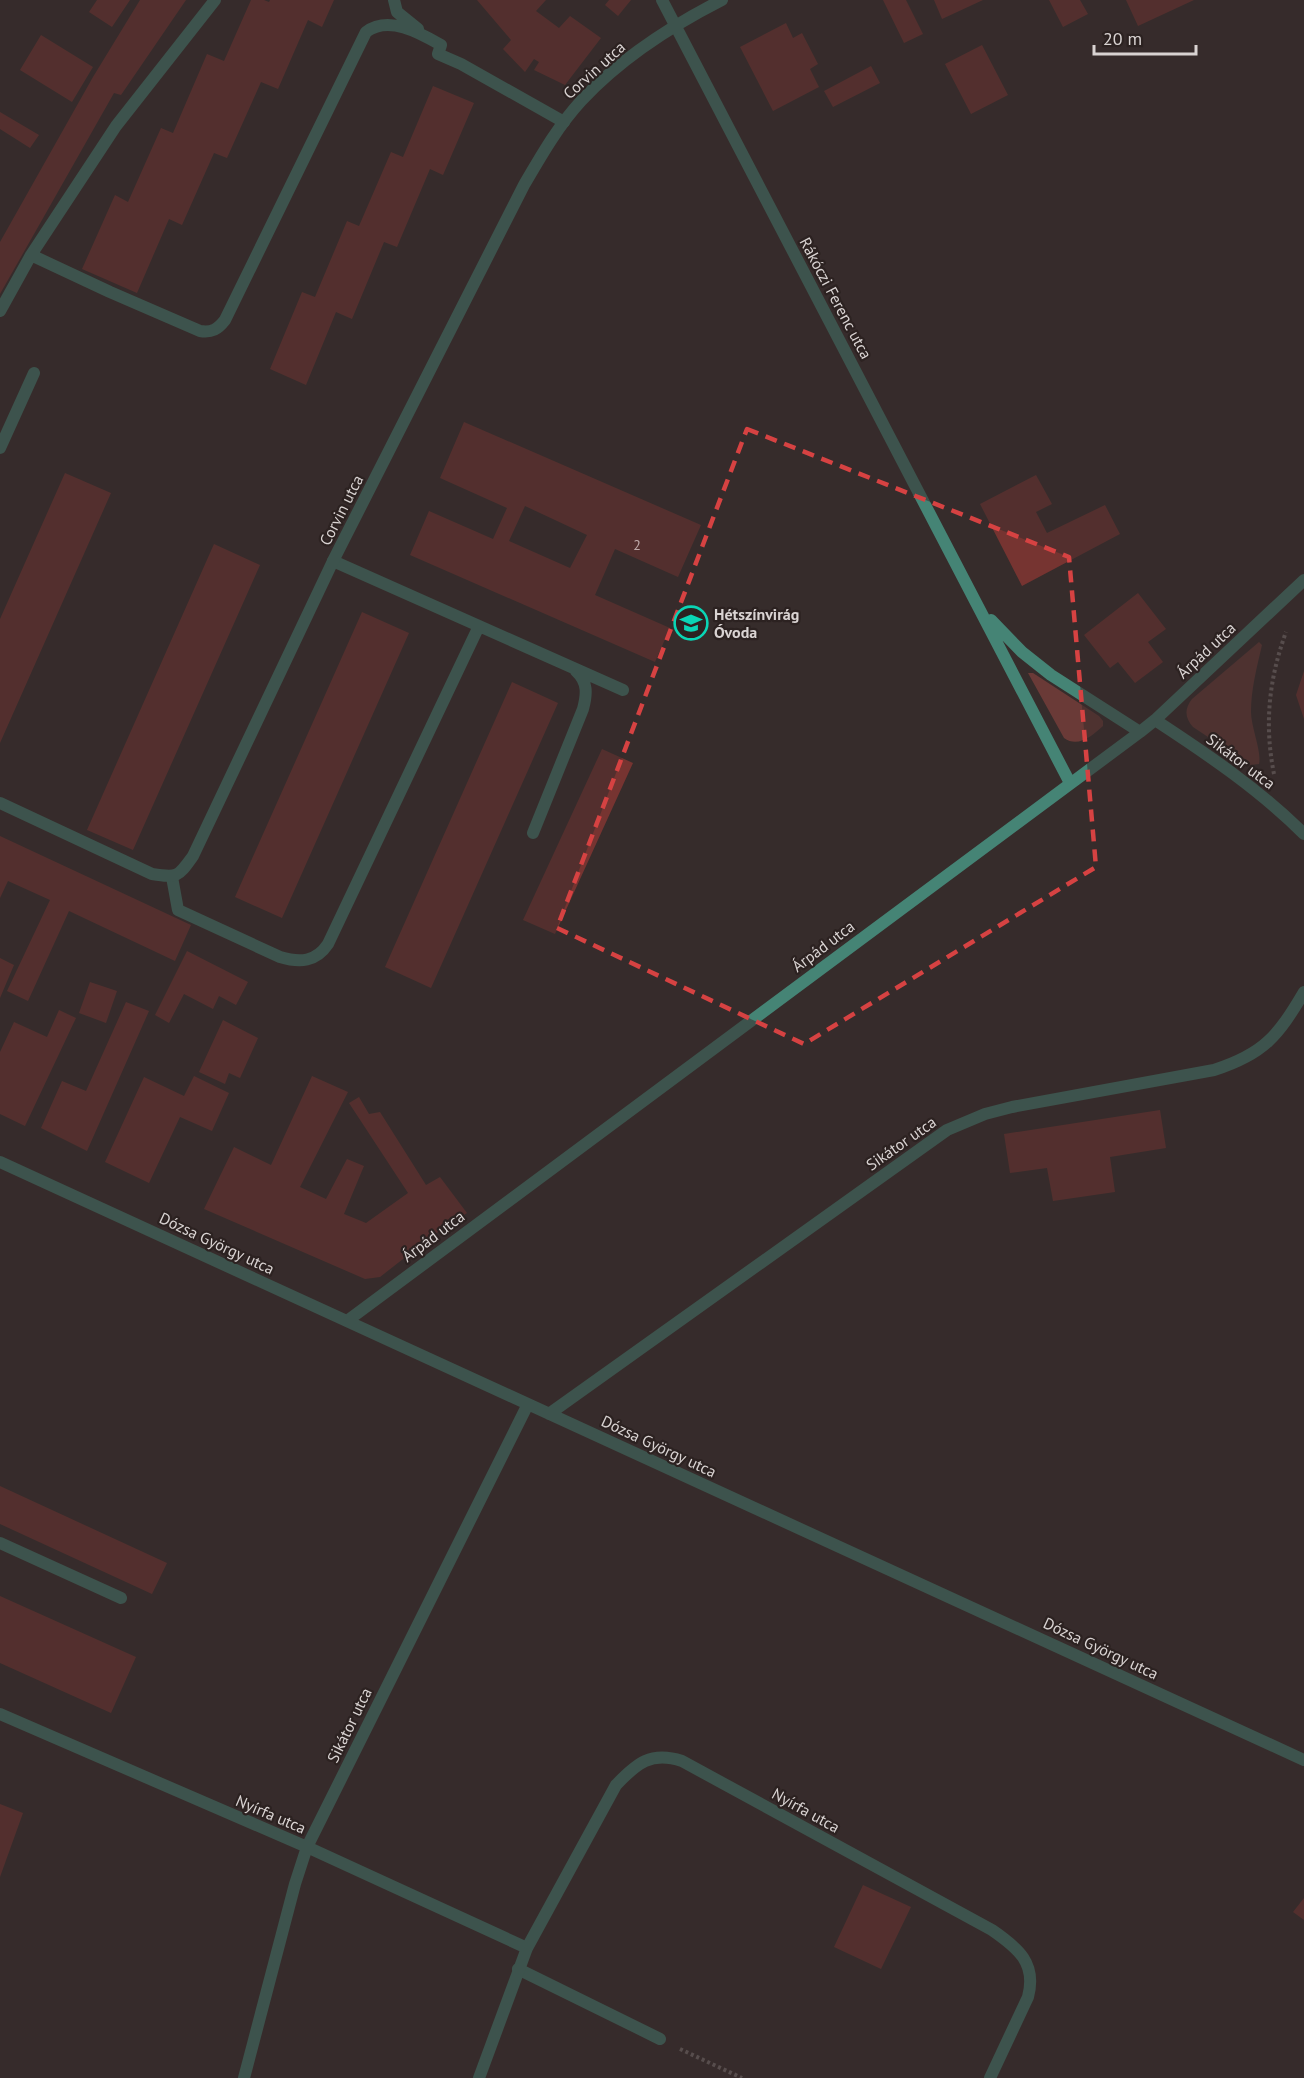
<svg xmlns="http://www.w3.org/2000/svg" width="1304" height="2078" font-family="'PT Sans',sans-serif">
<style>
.green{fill:#6a3a37}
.building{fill:#763431;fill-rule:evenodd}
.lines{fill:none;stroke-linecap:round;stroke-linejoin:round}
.path{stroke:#7f7675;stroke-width:4;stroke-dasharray:3 3;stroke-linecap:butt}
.lane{stroke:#458475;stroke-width:12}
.street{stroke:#458475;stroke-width:12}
.marked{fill:none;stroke:#d64242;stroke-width:4.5;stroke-dasharray:12 8;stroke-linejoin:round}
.labels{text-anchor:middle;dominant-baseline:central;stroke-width:4.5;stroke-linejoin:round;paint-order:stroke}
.number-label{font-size:14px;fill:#c0abaa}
.street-label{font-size:16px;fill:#d9d3d2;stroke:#2c2221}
.poi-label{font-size:16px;font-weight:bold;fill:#d9d3d2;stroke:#2c2221;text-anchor:start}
</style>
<rect width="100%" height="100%" fill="#362c2b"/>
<path class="green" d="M1259,642L1262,645C1257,667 1251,689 1251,712C1251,727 1262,752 1259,764L1250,765L1193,727C1185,718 1184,709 1192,699Z
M1028,673H1033L1099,716L1103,721V726C1092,736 1078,748 1064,738Z"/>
<path class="building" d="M97,0H130L112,27L89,12Z
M140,0H186L121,95L114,93L0,294V242L93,77Z
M251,0H264L269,2L270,0H334L322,27L308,20L278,89L261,82L227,158L214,153L182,225L169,219L137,293L82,269L115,195L128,202L161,128L173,133L207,54L224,61Z
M477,0H546L536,11L559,28L570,16L601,38L565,85L534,70L539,62L534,59L525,72L503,49L511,40Z
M609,0H631L618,16L605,5Z
M883,0H906L923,34L904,43Z
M934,0H983L942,19Z
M1049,0H1080L1088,14L1063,27Z
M1126,0H1194L1138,26Z
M786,23L793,38L802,33L818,64L810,69L819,87L773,111L740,47Z
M41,35L93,67L72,102L20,70Z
M982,45L1008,95L971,114L945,64Z
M871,66L880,83L833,107L824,91Z
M433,86L474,103L443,175L430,169L397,247L384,242L352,319L336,312L306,385L270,369L302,292L315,297L347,221L359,226L391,152L403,157Z
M0,112L39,135L30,148L0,129Z
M464,422L701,525L678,577L615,549L595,595L670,628L655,662L410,555L429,511L493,539L507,508L440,478ZM525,506L587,535L570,568L509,541Z
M65,473L111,493L0,743V619Z
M1036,475L1052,504L1036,512L1047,533L1105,505L1120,534L1022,586L980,504Z
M214,544L260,565L133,850L87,830Z
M1138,593L1166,629L1148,642L1163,662L1135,683L1118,662L1110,668L1084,635Z
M362,612L409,633L282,918L235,897Z
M1304,671V719L1296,695Z
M512,682L558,703L431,988L385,967Z
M602,749L633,763L555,934L523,920Z
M0,836L191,925L175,961L69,911L28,1001L7,991L50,900L8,881L0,898Z
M187,951L248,982L236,1005L219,996L213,1009L184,994L169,1023L155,1015Z
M0,958L14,965L0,998Z
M90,982L117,991L106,1023L79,1013Z
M126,1002L149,1011L87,1151L41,1128L62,1081L86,1091Z
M59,1010L76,1018L25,1126L0,1114V1052L14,1022L47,1037Z
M223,1020L258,1038L240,1078L229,1073L225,1084L199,1072Z
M194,1076L229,1093L212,1131L180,1117L149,1183L105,1162L144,1077L184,1096Z
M312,1076L348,1092L300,1187L326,1199L347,1159L364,1166L344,1214L366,1223L408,1193L349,1103L359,1097L369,1114L380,1112L426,1185L440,1177L467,1213L435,1234L380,1277L365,1279L204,1209L234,1147L271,1165Z
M1160,1110L1166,1148L1110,1157L1115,1192L1053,1201L1047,1168L1010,1173L1004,1134Z
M0,1486L167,1563L152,1594L0,1524Z
M0,1596L136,1657L111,1713L0,1663Z
M0,1804L23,1813L0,1877Z
M863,1885L911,1907L881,1969L834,1947Z
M1304,1898V1920L1293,1912Z"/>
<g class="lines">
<path class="path" d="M1274,774C1264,724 1269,679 1286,632
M680,2049L742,2078"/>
<path class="lane" d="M215,0L116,126L31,255L110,292L200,331C212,333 218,329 225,320L366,32C389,15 420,33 441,45
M394,0L397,12L418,29
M441,45L438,54L461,64L564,122
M0,311L31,255
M0,448L34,373
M333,561L623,690
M533,833L583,709C587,694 588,682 576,671
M172,877L178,910L280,957C300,963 316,962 328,944L479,626
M0,1543L121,1598
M518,1969L660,2039"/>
<path class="street" d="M662,0L1070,783
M991,620L1022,652L1051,675L1140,732
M1155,720C1207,754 1260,790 1304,834
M0,803L152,874C178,878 178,877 193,856L333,561L524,185C541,156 558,126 581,101C620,59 671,26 722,0
M0,1162L1304,1760
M347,1321L1140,732L1155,720L1304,580
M549,1414L947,1130L985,1114L1012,1107L1214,1070C1264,1054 1278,1036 1304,992
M0,1714L307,1847L527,1948
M244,2078L295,1884L307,1847L528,1404
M479,2078L527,1948L616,1785C637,1763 651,1751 682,1761L992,1930C1018,1948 1037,1963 1028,1997L990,2078"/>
</g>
<path d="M0 0H1304V2078H0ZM747,429L1069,557L1096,867L804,1044L557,928Z" fill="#362c2b" fill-opacity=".55" fill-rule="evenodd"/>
<path class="marked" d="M747,429L1069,557L1096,867L804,1044L557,928Z"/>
<defs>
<g id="school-ring" transform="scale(1.725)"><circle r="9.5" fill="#2c2221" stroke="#0ad5b5" stroke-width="1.5"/><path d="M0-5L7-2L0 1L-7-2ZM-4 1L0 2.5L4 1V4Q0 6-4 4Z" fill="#0ad5b5"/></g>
</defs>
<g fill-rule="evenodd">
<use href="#school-ring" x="691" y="623"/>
</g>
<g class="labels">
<g class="number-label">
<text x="637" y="545">2</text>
</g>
<g class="street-label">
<text transform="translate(594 70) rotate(-42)">Corvin utca</text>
<text transform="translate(836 298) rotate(62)">Rákóczi Ferenc utca</text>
<text transform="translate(341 510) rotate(-63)">Corvin utca</text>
<text transform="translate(1206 650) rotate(-43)">Árpád utca</text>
<text transform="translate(1241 761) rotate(37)">Sikátor utca</text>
<text transform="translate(823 946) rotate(-37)">Árpád utca</text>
<text transform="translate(901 1143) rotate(-35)">Sikátor utca</text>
<text transform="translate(433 1236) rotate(-37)">Árpád utca</text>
<text transform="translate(217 1243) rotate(25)">Dózsa György utca</text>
<text transform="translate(659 1446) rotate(25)">Dózsa György utca</text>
<text transform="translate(1101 1648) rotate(25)">Dózsa György utca</text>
<text transform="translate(349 1725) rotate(-64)">Sikátor utca</text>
<text transform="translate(806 1810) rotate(29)">Nyírfa utca</text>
<text transform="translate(271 1814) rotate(23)">Nyírfa utca</text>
</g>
<g class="poi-label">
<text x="714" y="614">Hétszínvirág<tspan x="714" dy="18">Óvoda</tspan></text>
</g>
</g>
<path d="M1094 45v9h102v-9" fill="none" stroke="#d9d3d2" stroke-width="3"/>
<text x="1103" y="45" font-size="18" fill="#d9d3d2" stroke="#2c2221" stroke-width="4.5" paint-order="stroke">20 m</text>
</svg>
